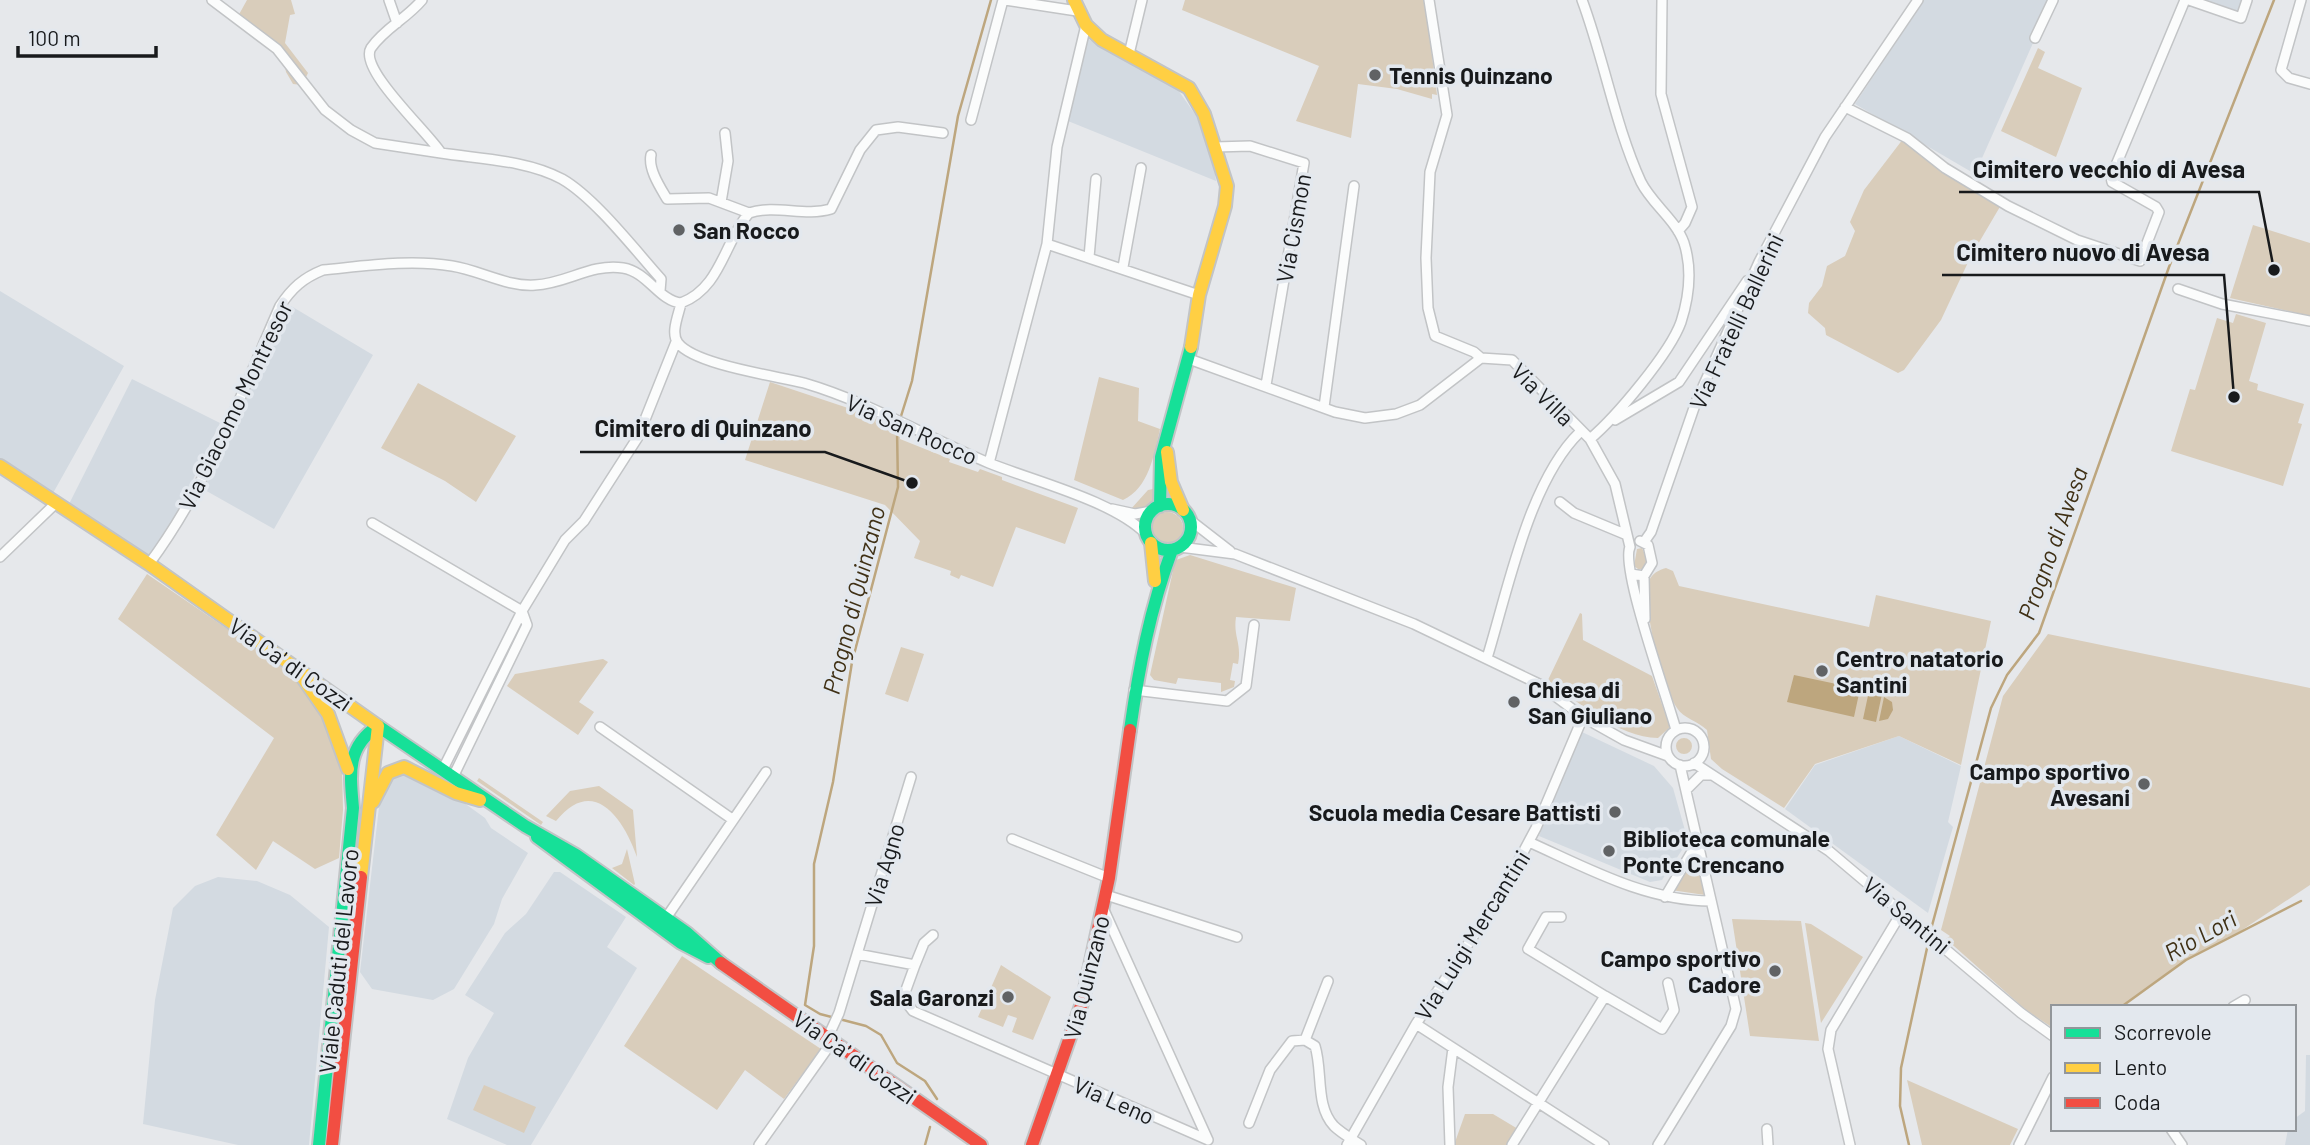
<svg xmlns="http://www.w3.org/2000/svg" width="2310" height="1145" font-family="Barlow,sans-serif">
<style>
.built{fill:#d3dae1}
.green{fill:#d9cdbb}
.water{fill:#bda67e}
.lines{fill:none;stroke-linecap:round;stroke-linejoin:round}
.stream{stroke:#bda67e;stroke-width:2.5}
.street-casing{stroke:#c2c4c6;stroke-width:12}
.fast-casing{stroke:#c2c4c6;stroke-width:16}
.slow-casing{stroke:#c2c4c6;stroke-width:16}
.jam-casing{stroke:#c2c4c6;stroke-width:16}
.street{stroke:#fbfcfc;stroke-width:9}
.fast{stroke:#16e098;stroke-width:12}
.slow{stroke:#ffcf43;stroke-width:12}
.jam{stroke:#f24e42;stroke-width:12}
.poi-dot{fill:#606264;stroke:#e3e8ee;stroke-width:2.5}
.labels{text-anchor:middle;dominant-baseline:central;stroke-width:7;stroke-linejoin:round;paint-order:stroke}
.poi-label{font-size:23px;font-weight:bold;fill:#181a1c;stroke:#e3e8ee;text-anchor:start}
.street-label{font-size:23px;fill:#181a1c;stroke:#e3e8ee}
.water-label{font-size:24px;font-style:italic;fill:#3f3015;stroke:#e3e8ee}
.leader{fill:none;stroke:#181a1c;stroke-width:2.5}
.callout-dot{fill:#181a1c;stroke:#e3e8ee;stroke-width:2.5}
.callout-label{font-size:24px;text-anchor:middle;font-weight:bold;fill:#181a1c;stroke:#e3e8ee;stroke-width:7;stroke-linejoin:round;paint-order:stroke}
</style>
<rect width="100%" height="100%" fill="#e6e8eb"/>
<path class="built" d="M1924,0H2052L1975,174L1855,104Z
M2205,0H2247L2240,13Z
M1083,36L1171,86L1184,84L1178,90L1197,117L1213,159L1216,181L1068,121L1076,90Z
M0,291L124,366L52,495L0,460Z
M291,306L373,355L274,529L203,489Z
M132,379L220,423L171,526L147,559L69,504Z
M1582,732L1654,766L1673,788L1688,841L1662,880L1650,882L1539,836Z
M1899,736L1961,766L1948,822L1953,827L1928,913L1785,809L1815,765Z
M405,774H424L485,818L491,828L528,853L502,899L494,924L454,989L433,1000L372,989L360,972L379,807L392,779Z
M554,872H560L626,917L607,947L637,968L531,1145H507L447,1119L468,1058L494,1013L465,995L505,933L526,914Z
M218,877L257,881L290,895L329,927L309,1145H238L143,1124L155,1000L173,908L195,886Z
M2306,1055H2310V1145H2285L2288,1129H2294V1119L2305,1111Z"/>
<path class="green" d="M247,0H291L295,14L290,15L285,43L308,73L302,85L293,84L286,72L281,46L261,43L237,18Z
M1185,0H1425L1437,95L1432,94V99L1397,89L1358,84L1351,138L1296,121L1319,66L1182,10Z
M2038,48L2045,52L2038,68L2082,88L2056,157L2001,131Z
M1903,139L2001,205L1971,256L1941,320L1904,370L1898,373L1826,335L1825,328L1808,313L1809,303L1822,286L1827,266L1845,256L1855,231L1850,222L1864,190Z
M2253,225L2310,243V316L2230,298Z
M2236,314L2266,323L2249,381L2258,384L2257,390L2304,404L2298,423L2302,424L2283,486L2171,451L2190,389L2195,390L2217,318L2233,323Z
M1099,377L1139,388L1138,421L1160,429C1154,455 1149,488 1123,500L1074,480Z
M770,382L890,422L900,426V439L950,459L949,462L978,472L980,469L1002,477V480L1078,508L1065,544L1016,527L993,587L961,575L959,579L950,575L951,571L914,558L920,541L885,505L745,460Z
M418,383L516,436L476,502L445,481L381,448Z
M1158,488L1154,504L1143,510H1130L1148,490Z
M1151 528a16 16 0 1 1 32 0a16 16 0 1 1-32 0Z
M1642,548L1647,559L1643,569H1638L1634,566L1637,549Z
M1190,555L1296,588L1290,621L1236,617C1233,637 1242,643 1238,664L1233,663L1230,680L1235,681L1234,687L1221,692V683L1178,678L1176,684L1154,680L1150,675L1174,566L1176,560Z
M1666,568L1673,571L1679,586L1869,627L1876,595L1991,621L1961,765L1899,736L1815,764L1784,808L1722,769L1711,759L1707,730C1698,721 1683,718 1677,708C1663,688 1641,604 1649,581C1652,573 1659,570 1666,568Z
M147,574L277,663L316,701L342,767L343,810L339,858L315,869L273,841L256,870L216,835L274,738L118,619Z
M1580,613L1582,614L1583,640L1652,676L1670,727L1658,738C1618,737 1579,703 1548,680Z
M2048,634L2310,688V885L2242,930L2185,960L2120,1007H2053V1028L2026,1010L1946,939L1950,936L1941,930L2003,696Z
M901,647L924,654L908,702L885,694Z
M603,659L608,662L579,702L594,712L578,735L507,686L515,674Z
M1676 746a8 8 0 1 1 16 0a8 8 0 1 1-16 0Z
M479,778L543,822L541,825L477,781Z
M599,786L633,810L637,857C623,817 593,775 556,821L546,816L570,791Z
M627,849L635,884L634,885L612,868L622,864Z
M1695,851L1705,895L1671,890Z
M1732,919L1801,921L1819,1041L1750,1036Z
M1805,923L1811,924L1863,957L1821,1023Z
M682,956L821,1049L784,1099L745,1070L717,1110L624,1046Z
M1001,965L1051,997L1033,1040L1012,1032L1017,1018L1008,1015L1003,1027L978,1017Z
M1907,1080L2018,1129L2010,1145H1922Z
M484,1085L536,1107L524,1133L473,1110Z
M1465,1114H1493L1518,1129L1507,1145H1454Z"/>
<path class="water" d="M1794,675L1860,689L1854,717L1787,702Z
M1869,691L1882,694L1876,722L1863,719Z
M1884,697L1892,702L1893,710L1888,719L1879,721Z"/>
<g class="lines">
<path class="stream" d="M1930,933L1991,708L2007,675L2039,633L2169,267L2274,0
M2121,1007L2186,960L2301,901
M937,1099L925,1081L897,1063L881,1035L866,1026L820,1014L805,1005L814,946V864L833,782L852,662L898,487L897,429L912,381L958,116L991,0
M925,1145L930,1127
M1909,1145L1900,1106L1901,1068L1929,939"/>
<g class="street-casing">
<path id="street" d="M212,0L277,49L325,110L351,130L375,143L441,153
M389,0L397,23
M422,0C406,19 385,28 371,48C358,69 428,132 441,153C480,159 527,160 562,179C595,198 635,250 661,279L660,291
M1005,0L1077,11
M1429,0L1447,115L1430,172L1426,258L1428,308L1435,336L1474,352L1481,358
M1582,0C1604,59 1615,125 1641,182C1652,204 1676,220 1684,243C1692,268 1689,297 1681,322C1670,353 1616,417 1590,439
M1662,0L1661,94L1692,207L1685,223L1678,231
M2189,0L2241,18L2247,0
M2301,0L2281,70L2289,78L2310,84
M2035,38L2053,0
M1129,54L1142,0
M1845,107L1907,138L1945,168L2008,206L2077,240L2140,261L2159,212L2156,207L2112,182L2111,177L2185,0
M971,120L1003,0
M1215,147L1250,146L1304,163L1266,385
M651,155C648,169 660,187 667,199L709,198L749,213
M721,202L728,161L725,133
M1047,244L1199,295
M1089,257L1096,179
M1123,267L1141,168
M2178,289L2222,304L2310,321
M681,303C679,314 670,333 678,343C695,365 777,376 804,383C869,402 926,437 989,463C1033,481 1115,501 1147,535
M1189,359L1335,412L1365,418L1396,414L1420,405L1481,358L1512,360L1590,439L1615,484L1630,547C1620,567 1668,700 1676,730
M1324,407L1354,186
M1615,420L1679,382L1747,281
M989,463L1047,244L1057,147L1086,25
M1560,502L1574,513L1627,535
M1112,509L1135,514L1152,511
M1190,520L1230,551
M372,523L522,611
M1644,542L1651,532L1696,402L1759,262L1825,137L1918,0
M1180,547L1235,554L1414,624L1539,684L1583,717L1624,740L1668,756
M0,557L56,503
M149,564C207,486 241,395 280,306C292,288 303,278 323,270C365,266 410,259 452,266C479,270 507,287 535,285C566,284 591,263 623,268C648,272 659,301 681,303C721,288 724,242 749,213C776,204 804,217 831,209L860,150L876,130L898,127L943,133
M1631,574L1644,576L1652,563L1648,545L1640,541
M1644,576L1645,619
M1487,658C1508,590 1529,481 1580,432
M1134,690L1227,701L1246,686L1254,625
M600,727L732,819
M1666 747a19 19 0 1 1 38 0a19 19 0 1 1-38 0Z
M1694,763L1829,851L2021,1013L2053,1036
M443,769L522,611L565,540L584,521L638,437L676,342
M453,777L527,625L522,611
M1687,789L1701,775H1710
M1012,839L1109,878
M1529,842C1587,868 1646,901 1711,901
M1106,895L1237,937
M1665,897L1697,843
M1104,910L1208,1140
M1561,917H1546L1528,949L1605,996
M666,918L766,772
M857,954L915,965L924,943L933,935
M915,965L903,998L913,1011L1208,1140
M2233,1007L2245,1000
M1416,1024L1604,1145
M827,1039L839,1013L911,777
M1305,1040L1328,981
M1249,1123L1270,1070L1292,1041L1305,1040L1315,1046C1323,1071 1315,1106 1334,1126C1341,1133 1352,1139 1361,1145
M1767,1129L1768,1145
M2171,1129L2182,1145
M759,1145L832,1042
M1347,1145L1416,1024L1502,892L1536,828L1583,717
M1450,1145L1448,1087L1453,1048
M1512,1145L1605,996L1662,1029L1674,1010L1668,983
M1658,1145L1731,1026L1736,1009L1680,765
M1850,1145L1828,1049L1831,1030L1903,910
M2019,1145L2053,1077"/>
</g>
<g class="fast-casing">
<path id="fast" d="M1145 527a23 23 0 1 1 46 0a23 23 0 1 1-46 0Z
M1160,506L1161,457L1191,347
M378,726L525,826L576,855L687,933L721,963
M1130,730C1139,667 1150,609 1172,550
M537,837L681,943L708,957
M319,1145L353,808C350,774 346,747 378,726"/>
</g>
<g class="slow-casing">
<path id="slow" d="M1074,0L1086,25L1102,40L1189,88L1204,114L1227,186L1225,206L1199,295L1191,347
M1167,452L1171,482L1183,510
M0,466L149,564L378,726
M1151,543L1155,581
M303,678L328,714L348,769
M373,802L388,773L404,767L456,793L480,800
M361,877L378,726"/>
</g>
<g class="jam-casing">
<path id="jam" d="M721,963L981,1145
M332,1145L361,877
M1032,1145L1082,1003L1109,878L1130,730"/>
</g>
<use href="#street" class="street"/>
<use href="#fast" class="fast"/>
<use href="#slow" class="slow"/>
<use href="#jam" class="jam"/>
</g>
<g class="poi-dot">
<circle cx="1375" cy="75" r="7"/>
<circle cx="679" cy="230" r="7"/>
<circle cx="1822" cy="671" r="7"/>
<circle cx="1514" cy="702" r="7"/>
<circle cx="2144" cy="784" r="7"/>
<circle cx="1615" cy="812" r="7"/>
<circle cx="1609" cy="851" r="7"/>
<circle cx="1775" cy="971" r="7"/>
<circle cx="1008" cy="997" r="7"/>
</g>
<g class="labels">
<g class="poi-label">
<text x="1389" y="75">Tennis Quinzano</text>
<text x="693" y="230">San Rocco</text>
<text x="1836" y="658">Centro natatorio<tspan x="1836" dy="26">Santini</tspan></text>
<text x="1528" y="689">Chiesa di<tspan x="1528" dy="26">San Giuliano</tspan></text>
<text x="2130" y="771" text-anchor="end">Campo sportivo<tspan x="2130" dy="26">Avesani</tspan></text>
<text x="1601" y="812" text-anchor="end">Scuola media Cesare Battisti</text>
<text x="1623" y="838">Biblioteca comunale<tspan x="1623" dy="26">Ponte Crencano</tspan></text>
<text x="1761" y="958" text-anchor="end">Campo sportivo<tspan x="1761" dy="26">Cadore</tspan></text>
<text x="994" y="997" text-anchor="end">Sala Garonzi</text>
</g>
<g class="street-label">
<text transform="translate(1293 228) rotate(-80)">Via Cismon</text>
<text transform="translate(1736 321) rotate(-65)">Via Fratelli Ballerini</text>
<text transform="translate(1543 394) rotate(45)">Via Villa</text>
<text transform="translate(235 405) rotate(-64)">Via Giacomo Montresor</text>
<text transform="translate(912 429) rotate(24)">Via San Rocco</text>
<text transform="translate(291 664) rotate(35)">Via Ca' di Cozzi</text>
<text transform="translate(884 865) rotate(-73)">Via Agno</text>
<text transform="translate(1907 915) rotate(40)">Via Santini</text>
<text transform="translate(1472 935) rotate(-58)">Via Luigi Mercantini</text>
<text transform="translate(338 961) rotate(-84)">Viale Caduti del Lavoro</text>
<text transform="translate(1086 977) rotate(-76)">Via Quinzano</text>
<text transform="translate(855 1057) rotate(35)">Via Ca' di Cozzi</text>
<text transform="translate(1114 1100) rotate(24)">Via Leno</text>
</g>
<g class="water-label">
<text transform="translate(2052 543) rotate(-70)">Progno di Avesa</text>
<text transform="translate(853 600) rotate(-76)">Progno di Quinzano</text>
<text transform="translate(2200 935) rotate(-29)">Rio Lori</text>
</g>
</g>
<path class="leader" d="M2274 270L2259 192H1959M2234 397L2224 275H1942M912 483L825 452H580"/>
<g class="callout-dot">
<circle cx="2274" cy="270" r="7"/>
<circle cx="2234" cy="397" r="7"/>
<circle cx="912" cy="483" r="7"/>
</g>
<g class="callout-label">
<text x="2109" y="178">Cimitero vecchio di Avesa</text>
<text x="2083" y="261">Cimitero nuovo di Avesa</text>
<text x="703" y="437">Cimitero di Quinzano</text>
</g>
<rect x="2051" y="1005" width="245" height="126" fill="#e3e8ee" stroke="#92969a" stroke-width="2"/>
<rect x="2065" y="1028" width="35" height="10" fill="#16e098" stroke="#92969a" stroke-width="2"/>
<text x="2114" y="1040" font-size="21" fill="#181a1c">Scorrevole</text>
<rect x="2065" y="1063" width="35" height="10" fill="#ffcf43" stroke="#92969a" stroke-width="2"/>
<text x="2114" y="1075" font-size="21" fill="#181a1c">Lento</text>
<rect x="2065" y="1098" width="35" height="10" fill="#f24e42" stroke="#92969a" stroke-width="2"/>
<text x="2114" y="1110" font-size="21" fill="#181a1c">Coda</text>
<path d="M18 46v10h138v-10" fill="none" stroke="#181a1c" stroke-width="3.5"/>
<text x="28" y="46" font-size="21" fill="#181a1c" stroke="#e3e8ee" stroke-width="5" paint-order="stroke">100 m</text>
</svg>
